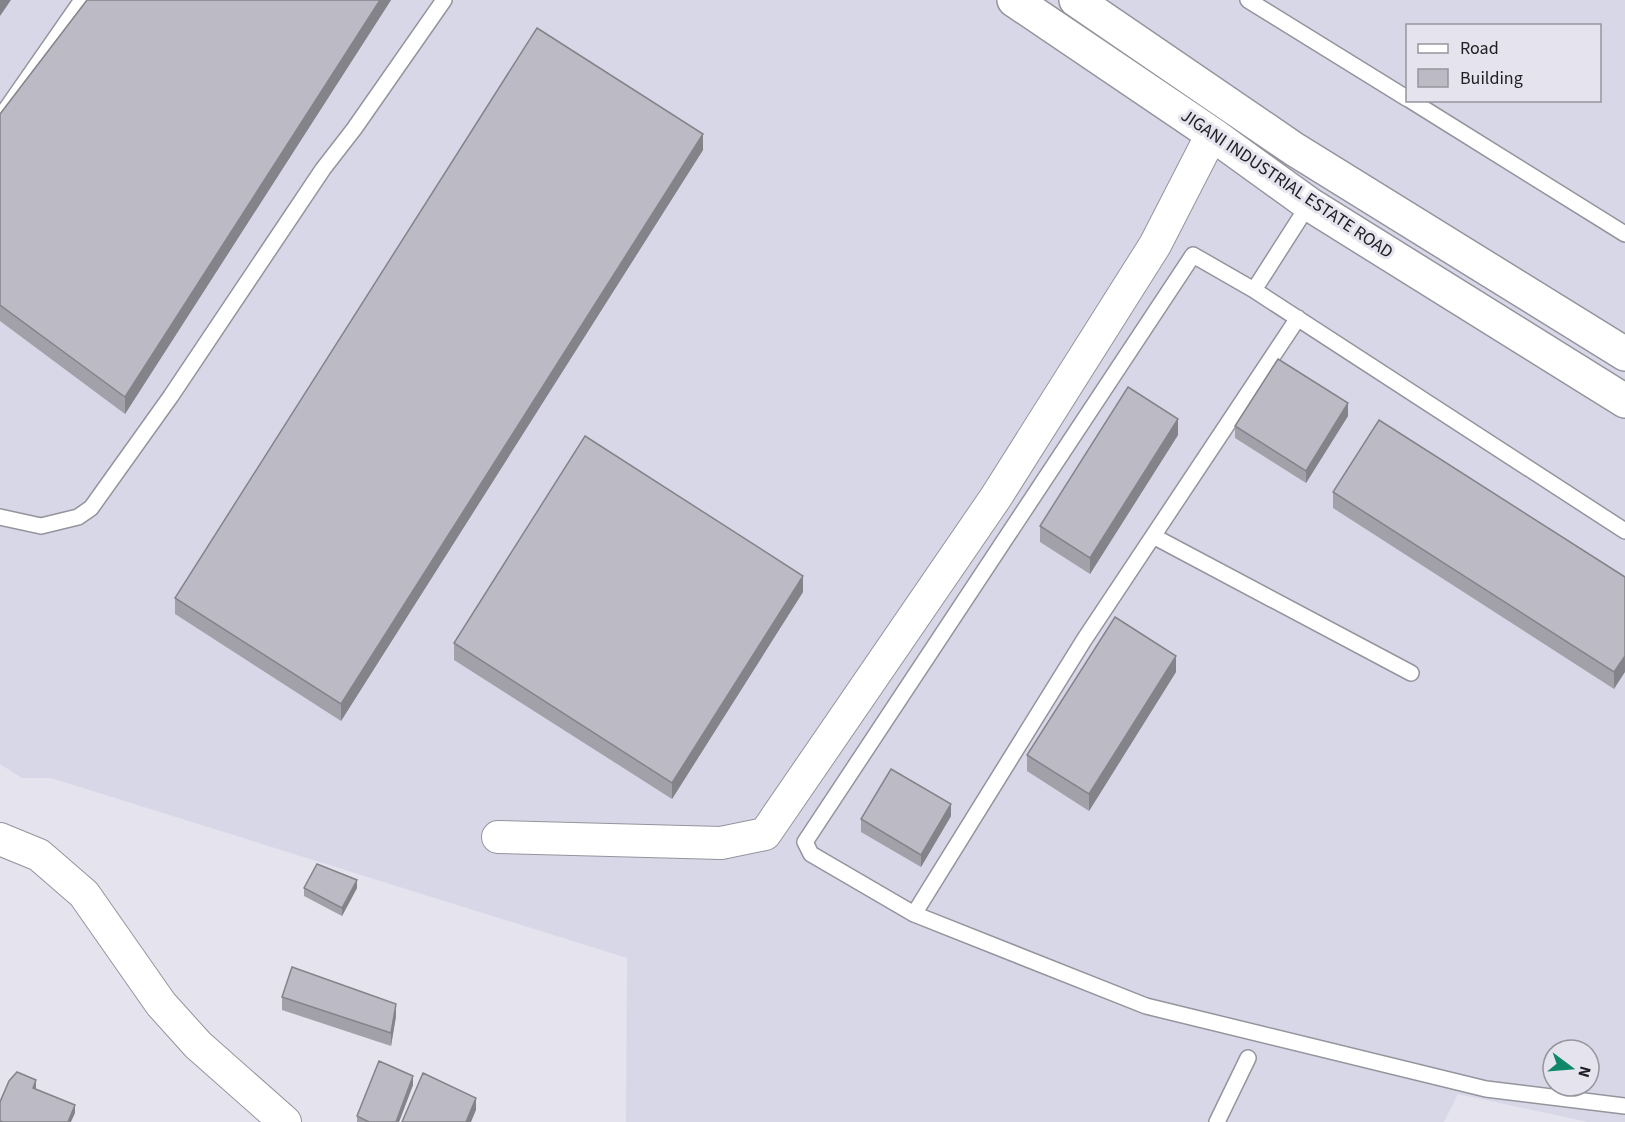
<svg xmlns="http://www.w3.org/2000/svg" width="1625" height="1122" font-family="'Source Sans 3',sans-serif">
<style>
.built{fill:#d8d7e8;fill-rule:evenodd}
.lines{fill:none;stroke-linecap:round;stroke-linejoin:round}
.lane-casing{stroke:#94949d;stroke-width:18}
.street-casing{stroke:#94949d;stroke-width:34}
.secondary-casing{stroke:#94949d;stroke-width:36}
.lane{stroke:#fff;stroke-width:15}
.street{stroke:#fff;stroke-width:32}
.secondary{stroke:#fff;stroke-width:33}
.wall{fill:#a2a1a9}
.shaded-wall{fill:#84838a}
.building{fill:#bcbbc5;stroke:#84838a;stroke-width:1.5}
.labels{text-anchor:middle;dominant-baseline:central;stroke-width:6;stroke-linejoin:round;paint-order:stroke}
.street-label{font-size:18px;fill:#202024;stroke:#e4e3ee}
</style>
<rect width="100%" height="100%" fill="#e4e3ee"/>
<path class="built" d="M0,0H1625V1122H1588L1458,1094L1444,1122H626L627,958L51,778H22L0,764ZM1408,26H1600V100H1408ZM1553,1050H1589V1086H1553Z"/>
<g class="lines">
<g class="lane-casing">
<path id="lane" d="M1248,0L1408,99
M1410,100L1625,234
M0,118L82,0
M1309,204L1254,290L1193,255L805,842L811,854L914,914L1146,1006L1486,1089L1625,1106
M1254,290L1625,531
M0,517L41,526L78,517L91,508L171,396L323,169L354,129L444,0
M1153,536L1411,673
M914,914L1084,640L1298,318
M1217,1122L1248,1058"/>
</g>
<g class="street-casing">
<path id="street" d="M498,837L721,843L765,834L996,497L1155,245L1212,134
M0,839L39,855L84,894L161,1004L198,1045L285,1122"/>
</g>
<g class="secondary-casing">
<path id="secondary" d="M1014,0L1212,134L1309,204L1625,401
M1076,0L1294,149L1625,354"/>
</g>
<use href="#lane" class="lane"/>
<use href="#street" class="street"/>
<use href="#secondary" class="secondary"/>
</g>
<path class="wall" d="M391,0L125,414L0,321V114Z
M703,150L341,721L175,614V598Z
M1348,416L1306,483L1235,438V426Z
M1178,435L1090,574L1040,542V526Z
M1333,492L1625,577L1614,689L1333,508Z
M803,592L672,799L454,660V643Z
M1176,672L1089,811L1027,771V755Z
M951,816L921,867L861,832V819Z
M304,888H357L342,916L304,896Z
M282,997L396,1016L391,1046L282,1010Z
M413,1085L399,1122H357V1116Z"/>
<path class="shaded-wall" d="M0,0H11L0,16Z
M380,0H391L125,414V397Z
M703,134V150L341,721V704Z
M1348,403V416L1306,483V471Z
M1178,419V435L1090,574V558Z
M803,576V592L672,799V783Z
M1176,656V672L1089,811V794Z
M1625,656V672L1614,689V672Z
M951,804V816L921,867V855Z
M357,880V888L342,916V908Z
M396,1004V1016L391,1046V1033Z
M413,1076V1085L399,1122H396Z
M36,1080V1088L33,1097V1088Z
M476,1098V1110L471,1122H466Z
M75,1105V1113L71,1122H68Z"/>
<path class="building" d="M87,0H380L125,397L0,305V114Z
M537,28L703,134L341,704L175,598Z
M1278,359L1348,403L1306,471L1235,426Z
M1128,387L1178,419L1090,558L1040,526Z
M1379,420L1625,577V656L1614,672L1333,492Z
M585,436L803,576L672,783L454,643Z
M1115,617L1176,656L1089,794L1027,755Z
M891,769L951,804L921,855L861,819Z
M317,864L357,880L342,908L304,888Z
M292,967L396,1004L391,1033L282,997Z
M379,1061L413,1076L396,1122H369L357,1116Z
M17,1072L36,1080L33,1088L75,1105L68,1122H3L0,1121V1102L9,1081Z
M423,1073L476,1098L466,1122H402Z"/>
<g class="labels">
<g class="street-label">
<text transform="translate(1287 184) rotate(34)">JIGANI INDUSTRIAL ESTATE ROAD</text>
</g>
</g>
<rect x="1406" y="24" width="195" height="78" fill="#e4e3ee" stroke="#96959d" stroke-width="1.5"/>
<rect x="1418" y="44" width="30" height="9" fill="#ffffff" stroke="#96959d" stroke-width="1.5"/>
<text x="1460" y="54" font-size="18" fill="#202024">Road</text>
<rect x="1418" y="69" width="30" height="18" fill="#bcbbc5" stroke="#96959d" stroke-width="1.5"/>
<text x="1460" y="84" font-size="18" fill="#202024">Building</text>
<g transform="translate(1571 1068) rotate(106)"><circle r="28" fill="#e4e3ee" stroke="#96959d" stroke-width="1.5"/>
<path d="M0-4.5L10 22L0 15L-10 22Z" fill="#0e8869"/>
<text y="-9" font-size="16" font-weight="bold" text-anchor="middle" fill="#202024">N</text>
</g>
</svg>
